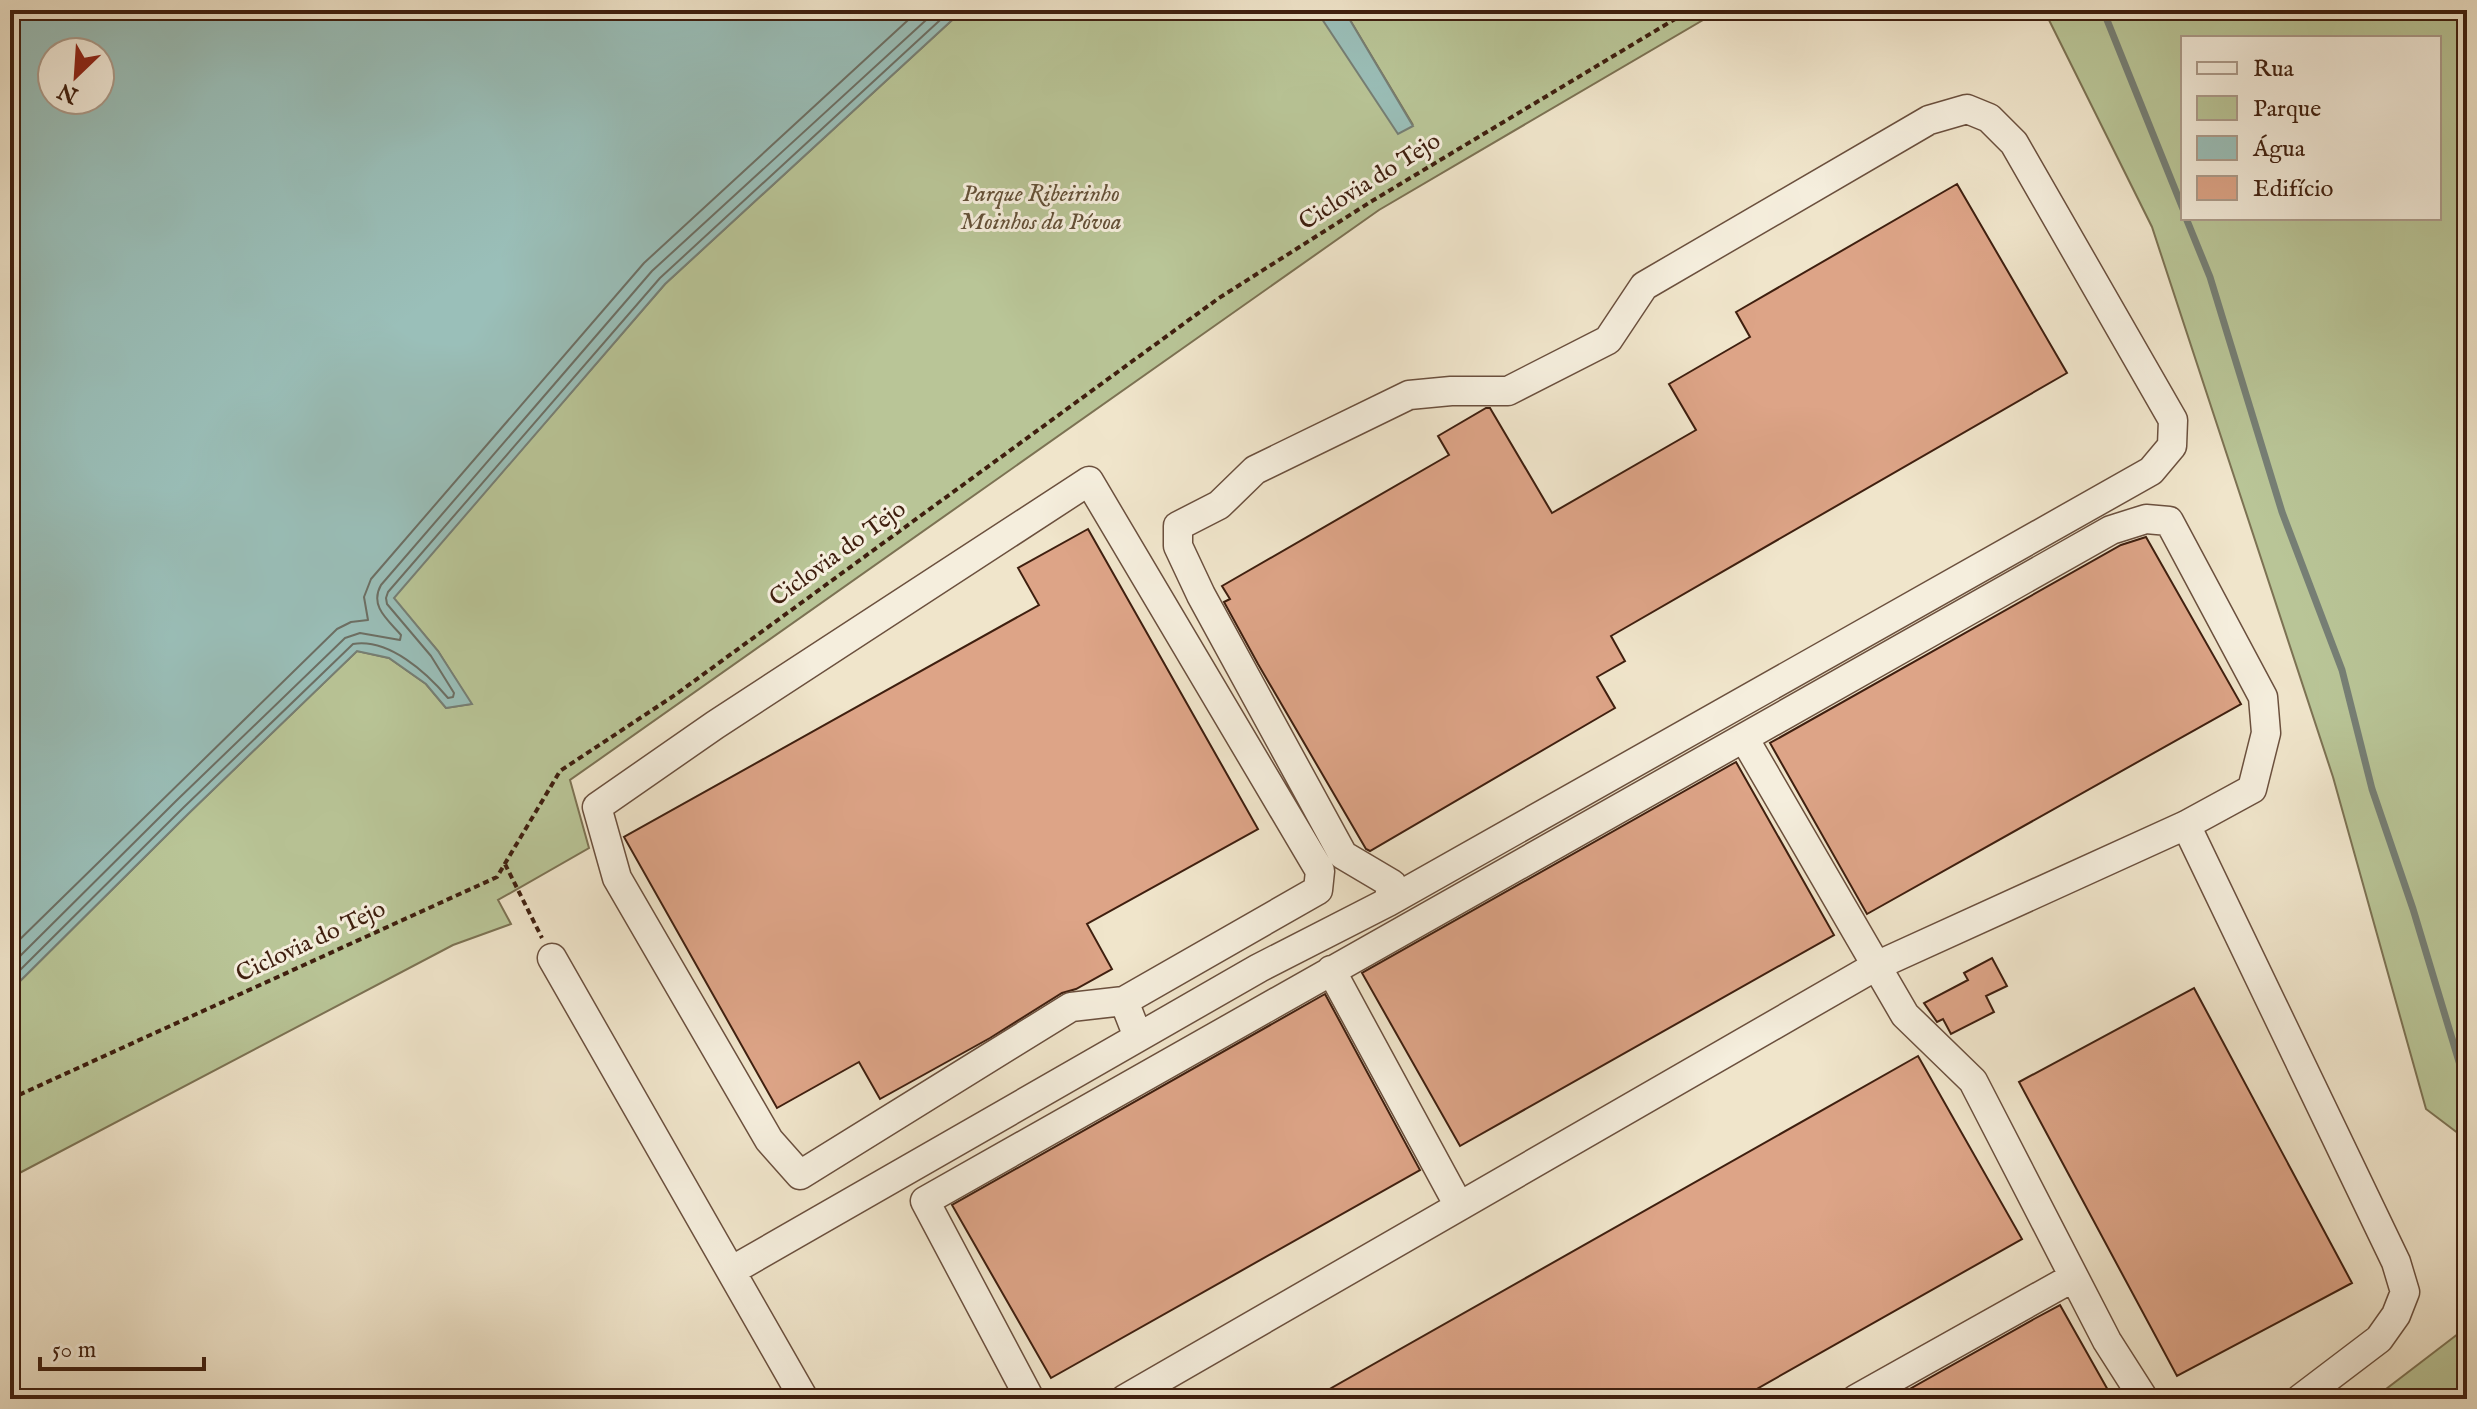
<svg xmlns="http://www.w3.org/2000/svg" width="2477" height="1409" font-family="'IM FELL English',serif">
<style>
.green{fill:#b9c597;stroke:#7c7253;stroke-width:2;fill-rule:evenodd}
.water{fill:#9abfb9;stroke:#767f75;stroke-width:2;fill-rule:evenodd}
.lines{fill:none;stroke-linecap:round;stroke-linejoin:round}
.shore{stroke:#6c6f64;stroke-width:2}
.stream{stroke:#767f75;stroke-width:7}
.building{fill:#dda487;stroke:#3f1f0f;stroke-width:2}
.minor-casing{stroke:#6b503e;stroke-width:31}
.path{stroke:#3f1f0f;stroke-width:4;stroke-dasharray:6 4;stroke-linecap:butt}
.minor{stroke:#f5eedd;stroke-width:28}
.labels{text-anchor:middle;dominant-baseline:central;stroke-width:6;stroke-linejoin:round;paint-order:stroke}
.street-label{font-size:24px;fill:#3f1f0f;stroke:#f5eedd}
.park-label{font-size:24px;font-style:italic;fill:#645138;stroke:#f5eedd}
</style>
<rect width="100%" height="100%" fill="#f0e5cb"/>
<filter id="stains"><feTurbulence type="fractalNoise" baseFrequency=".0025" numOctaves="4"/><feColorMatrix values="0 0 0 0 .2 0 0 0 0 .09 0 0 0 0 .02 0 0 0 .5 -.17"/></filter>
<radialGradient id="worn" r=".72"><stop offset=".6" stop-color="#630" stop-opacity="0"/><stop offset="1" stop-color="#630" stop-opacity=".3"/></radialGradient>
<path class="green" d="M963,10H1316L1413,125L1344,10H1720L1379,210L570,780L589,848L498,900L511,924L453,945L10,1178V991L189,813L357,651L389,658L426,684L446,708L471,704L438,651L393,598L665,284Z
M2044,10H2467V1140L2426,1109L2333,777L2152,227ZM2183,38H2439V218H2183Z
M2467,1327L2466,1399H2373Z"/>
<path class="water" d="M10,10H963L665,284L394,598L438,651L472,704L446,708L426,684L389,658L357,651L189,813L10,991ZM52,52H100V100H52Z
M1316,10H1344L1413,126L1398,134Z"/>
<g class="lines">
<path class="shore" d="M10,949L337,629L351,622L368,620L364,597L371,579L644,263L919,10
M10,966L176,801L345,638L360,633L400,640L401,635C388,620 369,606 381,585L652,271L937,10
M10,980L183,808L353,644C389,638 427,673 448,698L453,697L454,693L431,656L387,604L386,598L388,592L660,278L951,10"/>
<path class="stream" d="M2103,10L2183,209
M2186,218L2210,277L2282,512L2342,670L2372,789L2413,909L2460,1065L2467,1071"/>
</g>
<path class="building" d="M1957,184L2067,373L1611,636L1625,661L1597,677L1615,708L1370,851L1366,849L1258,664L1224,602L1230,599L1222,586L1449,455L1438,436L1486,408H1490L1552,513L1696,430L1669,384L1750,337L1736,312Z
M1088,529L1258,829L1087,924L1112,969L1076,989L1062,993L990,1038L880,1099L859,1062L777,1108L624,837L1039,605L1018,568Z
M2146,537L2241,704L1867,914L1770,743L2121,545Z
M1736,762L1834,935L1460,1146L1362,973Z
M1992,958L2007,986L1986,996L1994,1012L1951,1034L1943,1019L1937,1022L1924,1003L1968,980L1964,973Z
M2194,988L2352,1283L2177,1376L2019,1082Z
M1325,994L1420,1170L1051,1378L952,1205Z
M1918,1056L2022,1239L1739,1399H1312Z
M2060,1305L2113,1399H1892L2034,1319Z"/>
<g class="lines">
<g class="minor-casing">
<path id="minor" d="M1744,738L1905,1015L1973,1081L2107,1341L2144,1399
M2186,825L2396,1262L2405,1292L2396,1315L2379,1339L2300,1399
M552,958L804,1399
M1331,970L1459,1206
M1124,1001L1071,1007L800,1175L769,1140L617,878L597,807L715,725L1089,481L1320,871L1318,890L1124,1001L1138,1037
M731,1271L1259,968L1388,902L2151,471L2172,446L2173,420L2014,143L1989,118L1967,109L1929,120L1644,286L1608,340L1508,391H1451L1409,395L1255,470L1219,505L1178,526V546L1201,595L1343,855L1392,884L1388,902
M1030,1399L925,1201L2111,530L2146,519L2169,521L2263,697L2266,733L2252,789L2186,825L1876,966L1125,1399
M1856,1399L2074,1277"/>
</g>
<path class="path" d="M505,864L542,938
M10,1099L497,877L560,771L675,695L1219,298L1372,201L1690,10"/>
<use href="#minor" class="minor"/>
</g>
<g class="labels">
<g class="street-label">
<text transform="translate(1370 182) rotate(-32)">Ciclovia do Tejo</text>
<text transform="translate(838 554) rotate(-36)">Ciclovia do Tejo</text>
<text transform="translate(311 942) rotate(-25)">Ciclovia do Tejo</text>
</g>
<g class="park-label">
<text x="1041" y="194">Parque Ribeirinho<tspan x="1041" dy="28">Moinhos da Póvoa</tspan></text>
</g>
</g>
<rect width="2477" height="1409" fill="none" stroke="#f0e5cb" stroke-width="40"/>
<rect x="12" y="12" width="2453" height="1385" fill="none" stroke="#3f1f0f" stroke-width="4"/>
<rect x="20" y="20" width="2437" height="1369" fill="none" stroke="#3f1f0f" stroke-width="2"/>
<rect x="2181" y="36" width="260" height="184" fill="#f5eedd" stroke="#ac9b8b" stroke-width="2"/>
<rect x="2197" y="62" width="40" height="12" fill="#f5eedd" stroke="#ac9b8b" stroke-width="2"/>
<text x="2253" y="76" font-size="24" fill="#3f1f0f">Rua</text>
<rect x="2197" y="96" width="40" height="24" fill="#b9c597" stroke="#ac9b8b" stroke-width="2"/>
<text x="2253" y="116" font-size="24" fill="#3f1f0f">Parque</text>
<rect x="2197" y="136" width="40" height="24" fill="#9abfb9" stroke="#ac9b8b" stroke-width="2"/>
<text x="2253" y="156" font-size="24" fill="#3f1f0f">Água</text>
<rect x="2197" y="176" width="40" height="24" fill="#dda487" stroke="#ac9b8b" stroke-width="2"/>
<text x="2253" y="196" font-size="24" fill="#3f1f0f">Edifício</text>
<g transform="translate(76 76) rotate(205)"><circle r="38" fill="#f5eedd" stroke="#ac9b8b" stroke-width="2"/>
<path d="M0-6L14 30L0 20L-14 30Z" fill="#8f2418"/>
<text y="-12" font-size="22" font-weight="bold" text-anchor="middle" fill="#3f1f0f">N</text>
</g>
<path d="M40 1357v12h164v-12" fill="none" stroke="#3f1f0f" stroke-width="4"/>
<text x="52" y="1357" font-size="24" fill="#3f1f0f" stroke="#f5eedd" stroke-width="6" paint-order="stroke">50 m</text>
<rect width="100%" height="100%" filter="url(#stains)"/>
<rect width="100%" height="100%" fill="url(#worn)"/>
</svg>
